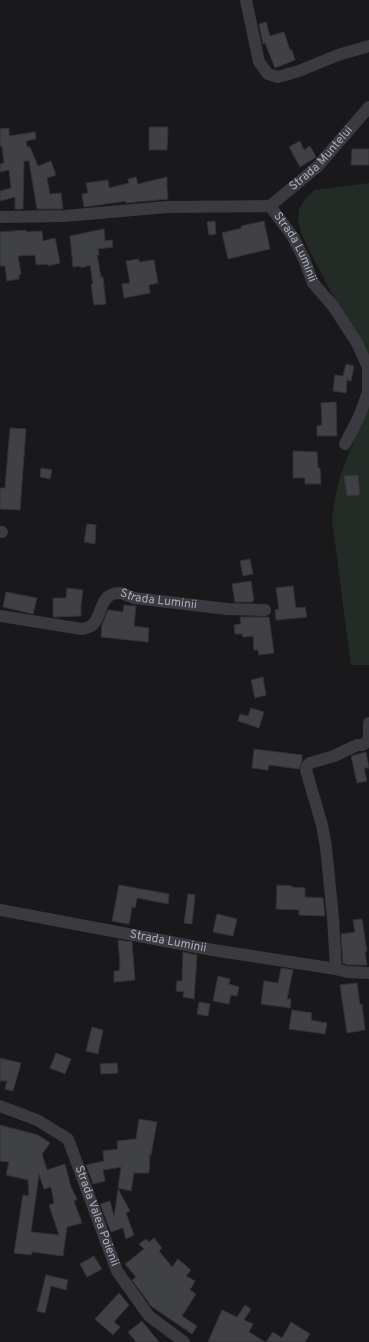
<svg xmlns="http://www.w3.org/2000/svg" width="369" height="1342" font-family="Overpass,sans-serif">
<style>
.green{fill:#222b25}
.building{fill:#404145;stroke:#333337;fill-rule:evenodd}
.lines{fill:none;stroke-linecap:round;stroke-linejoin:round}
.minor{stroke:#3a3a40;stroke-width:12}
.labels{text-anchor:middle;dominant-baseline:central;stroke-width:3;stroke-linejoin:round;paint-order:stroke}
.street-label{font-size:12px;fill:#abadbb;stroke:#141416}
</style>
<rect width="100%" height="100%" fill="#19191b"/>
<path class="green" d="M369,183V362L314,260L302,235L298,223L299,209L305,199L315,190Z
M369,400V665H351L332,520L335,498L340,477Z"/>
<path class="building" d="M266,22L270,36L284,32L290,50H292L295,60L275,68L265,43L263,44L259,24Z
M149,127H168L167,150H149Z
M9,128V136L35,132L36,139L26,141L27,147H30L38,166L51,161L56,175L47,178L50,194L61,193L63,209H37L29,161H24L23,209H15V197L0,201V191L11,188L9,170L0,172V164L4,163L2,146H0V129Z
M300,141L304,150L310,146L316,157L300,167L289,147Z
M352,149H369V165H351Z
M136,177L138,184L167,177V188L168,199L126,203V201L84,207L82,194L88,193L86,183L108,180L109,188L129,183L128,179Z
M215,221L216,234L209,235L207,222Z
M264,221L270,249L228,259L222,233L242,228L241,226Z
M104,229L105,241L112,240L113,247L98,249L99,255H97L101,277H103L106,304L94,305L91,284H93L90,265L81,268V266L73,267L70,236Z
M26,230V232L42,231L43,241L55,238L60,263L48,266V264L36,265L35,255L18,256L21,274L19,275V279L7,281L5,266H0V232Z
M139,259V262L154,260L158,283L149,285L150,293L124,298L122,284L130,283L126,261Z
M346,364L354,366L351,381L347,380L346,393L333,391L335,375L343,376Z
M336,402L337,436H317V426L322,425L321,403Z
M10,428L26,429L20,510L0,509V488H5Z
M293,451L317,452L318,468H320L321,484H305V478H293Z
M41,468L52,470L50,479L40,477Z
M358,475L360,495L347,496L344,476Z
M87,524L96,525L95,544L84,542Z
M250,559L253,574L243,576L240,561Z
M251,581L254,600H253V602H235L232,584Z
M293,586L296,608L305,607L307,617L276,620L275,610L279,609L276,588Z
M67,588L83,590L81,605V616L53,617V598H66Z
M6,592L37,598L33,614L3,607Z
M124,605L136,606L134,626L149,628L148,642L101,637L102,625L108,610L123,612Z
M240,617H269L274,653L259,655L258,650H254L253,636L243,637L242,634H235L234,625L241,624Z
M263,677L266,695L255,698L251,680Z
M251,708L264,712L259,728L238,721L240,714L248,716Z
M254,749L302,755V761L299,769L269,765L268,770L252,768Z
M366,752L369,768H364L367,781L357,783L351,756Z
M119,885L169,894L168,904L137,898L135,908L132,907L129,924L112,921Z
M277,885L292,886V887L305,888V897L323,898L325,916L299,915V910L276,909Z
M188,894L195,895L192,924L184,923Z
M217,914L237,919L233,936L213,932Z
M362,919L367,951L365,952L367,965H348L343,963L341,934L355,932L353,920Z
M118,940L132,942L135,980L114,982V971H119L120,965Z
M183,952L197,955L194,999L183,997L184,992L176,991L177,981H182Z
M281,968L293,970L287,999H291L290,1008L261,1004L264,981L278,983Z
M218,976L230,979L229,984L239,987L237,996L231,995L229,1004L213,1001Z
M357,983L360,1005L362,1004L365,1030L347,1033L340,985Z
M199,1002L210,1004L208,1016L197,1014Z
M292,1010L312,1013L311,1020L327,1023L325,1034L289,1029Z
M92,1027L103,1030L98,1054L86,1051Z
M56,1053L71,1059L65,1074L50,1068Z
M0,1058L21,1063L13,1091L5,1089L7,1081H0Z
M117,1063L118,1073L101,1074L100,1064Z
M139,1119L157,1122L151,1155L150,1154L149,1173H134L131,1191L118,1188L121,1167L103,1170L105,1181L93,1184L86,1165L104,1161L103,1151L118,1149L117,1141L136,1139Z
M0,1125L38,1135L50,1143L42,1154L47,1170L65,1164L71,1187L77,1199L74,1201L82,1223L67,1227L63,1256L32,1252L31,1255L14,1253L23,1195L29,1196L28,1180L6,1175L9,1162L0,1161ZM39,1174L44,1189L51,1187L54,1203L49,1205L59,1235L31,1232Z
M118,1189L130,1211L126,1213L134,1235L126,1239L123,1228L111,1232L100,1204L110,1201L114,1217Z
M154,1238L162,1248L159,1251L172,1267L178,1259L191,1270L186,1276L195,1281L190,1290L196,1294L182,1316L197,1326L192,1334L151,1306L132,1280L136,1277L125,1264L144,1249L139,1244L146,1239L149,1242Z
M94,1256L102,1269L87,1277L80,1264Z
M46,1275L68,1280L66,1290L51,1286L45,1313L37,1311Z
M119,1293L129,1305L114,1322L120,1327L113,1335L95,1319Z
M245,1305L251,1309L244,1320L253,1324L249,1332L265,1342H208L222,1310L237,1317Z
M142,1321L150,1331L159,1342H136L128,1332Z
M291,1322L310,1334L305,1342H266L273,1332L282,1338Z"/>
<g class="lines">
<g class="minor">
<path d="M246,0L259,62L268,74L278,77L299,71L338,55L369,46"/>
<path id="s1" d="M270,206L317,167L369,107"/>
<path id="s2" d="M0,217L65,216L167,207L270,206L293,237L304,259L313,283L333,306L357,343L368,367V392L359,417L345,444"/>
<path d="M0,532H2"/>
<path id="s3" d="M0,616L82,629C85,628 87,628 89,627C103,622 97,594 118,593C123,593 129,596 134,598L227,609L265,610"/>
<path id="s4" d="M0,910L213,950L336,969L347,972L369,973"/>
<path d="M336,969L333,918L326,847L322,825L306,770L307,766L310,763L334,756L357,745H362L367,742L369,737V723"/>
<path id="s5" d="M0,1106L37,1120L68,1139L117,1271L149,1316L184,1342"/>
</g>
</g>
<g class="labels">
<g class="street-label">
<text stroke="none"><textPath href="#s1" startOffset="70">Strada Muntelui</textPath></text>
<text stroke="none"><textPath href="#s2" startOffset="319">Strada Luminii</textPath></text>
<text stroke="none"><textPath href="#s3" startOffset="179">Strada Luminii</textPath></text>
<text stroke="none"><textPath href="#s4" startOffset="171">Strada Luminii</textPath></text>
<text stroke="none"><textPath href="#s5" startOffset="158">Strada Valea Poienii</textPath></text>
</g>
</g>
</svg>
